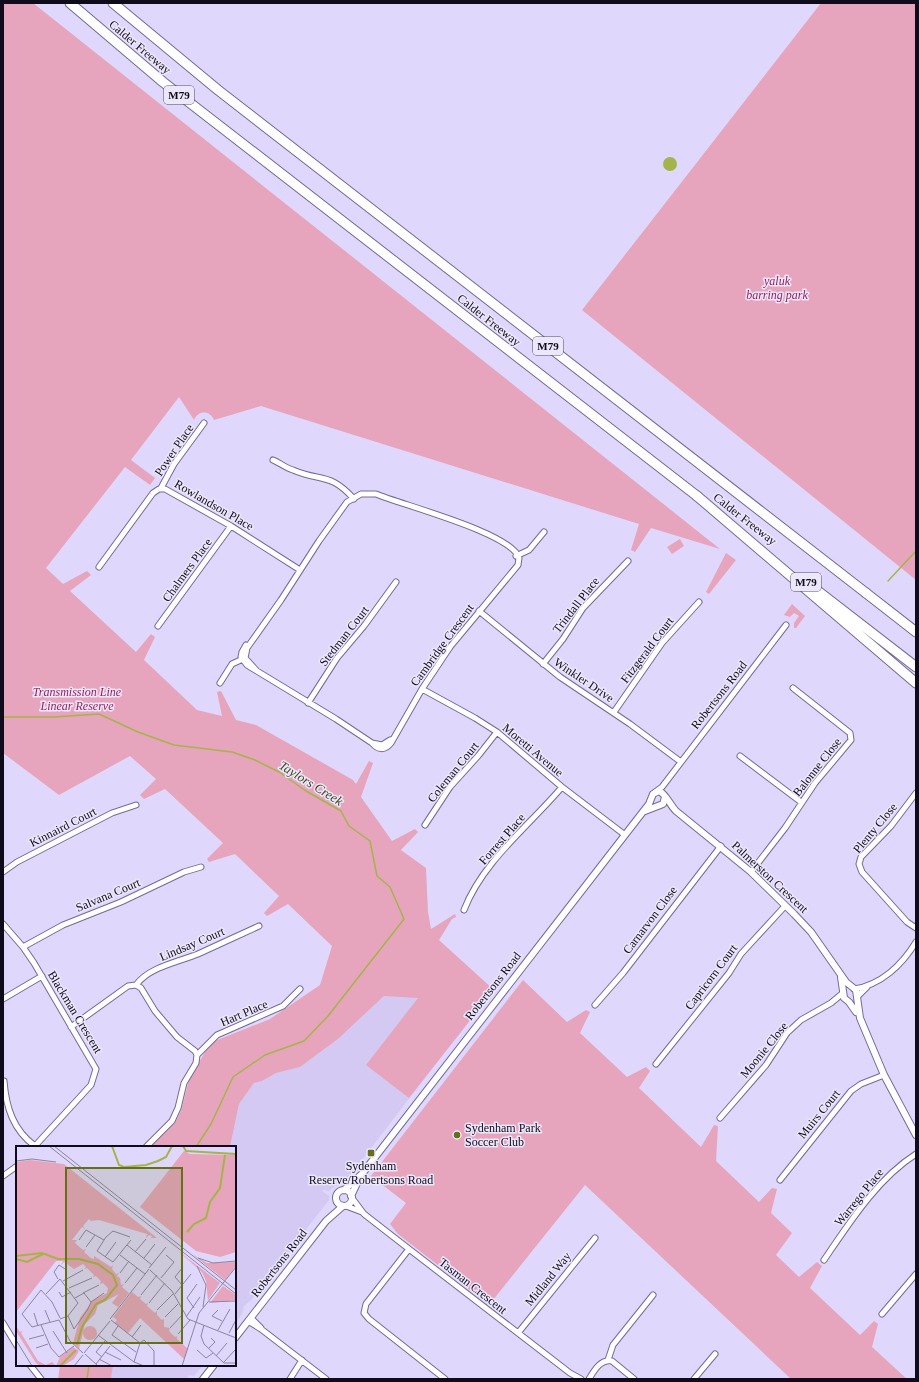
<svg xmlns="http://www.w3.org/2000/svg" width="919" height="1382" font-family="Georgia,serif">
<style>
.built{fill:#d3c9f3}
.green{fill:#e6a5bc}
.water{fill:#a5b448}
.lines{fill:none;stroke-linecap:round;stroke-linejoin:round}
.stream{stroke:#a5b448;stroke-width:1.5}
.minor-casing{stroke:#756a93;stroke-width:7}
.tertiary-casing{stroke:#756a93;stroke-width:8}
.trunk-casing{stroke:#756a93;stroke-width:11}
.motorway-casing{stroke:#756a93;stroke-width:11}
.minor{stroke:#fff;stroke-width:5}
.tertiary{stroke:#fff;stroke-width:6}
.trunk{stroke:#fff;stroke-width:9}
.motorway{stroke:#fff;stroke-width:9}
.poi-dot{fill:#656f18;stroke:#ece7fa;stroke-width:1.5}
.labels{text-anchor:middle;dominant-baseline:central;stroke-width:3;stroke-linejoin:round;paint-order:stroke}
.shield{fill:#ece7fa;stroke:#514d5d;stroke-width:1}
.shield-label{font-size:11px;font-weight:bold;fill:#0f0b1a}
.street-label{font-size:12px;fill:#0f0b1a;stroke:#ece7fa}
.park-label{font-size:12px;font-style:italic;fill:#981e5a;stroke:#ece7fa}
.poi-label{font-size:12px;fill:#0f0b1a;stroke:#ece7fa;text-anchor:start}
.water-label{font-size:13px;font-style:italic;fill:#3d4317;stroke:#ece7fa}
.inset-river{fill:none;stroke:#a5b448;stroke-width:2}
.inset-road{fill:none;stroke:#8c85a2;stroke-width:1}
.view{fill:#656f18;fill-opacity:0.15;stroke:#656f18;stroke-width:2}
.inset-edge{fill:none;stroke:#0f0b1a;stroke-width:2}
</style>
<rect width="100%" height="100%" fill="#e0d7fc"/>
<path class="built" d="M384,996L417,997L461,1031L345,1182H339L329,1191L323,1190L322,1191L329,1196V1200L251,1300L244,1306L242,1314L235,1324V1147H230L239,1104L254,1083L262,1081L275,1073L300,1067L338,1039Z
M113,1365H203L194,1376L189,1375L187,1379H111Z"/>
<path class="green" d="M3,3H33L720,549L651,528L635,552L631,550L639,524L261,406L214,420C210,410 198,410 194,420L179,397L131,460L155,478L150,485L125,467L46,568L63,584L87,571L91,575L70,591L136,652L151,634L155,637L144,660L197,710L222,716L217,692L221,691L236,720L256,725L353,780L356,784L369,761L373,763L361,797L392,841L415,829L418,832L401,850L426,868L428,912L431,929L455,914L456,917L452,919L439,940L494,990L409,1098L366,1065L418,998L384,996L338,1039L300,1067L276,1073L262,1081L254,1083L239,1104L230,1147H150L175,1123L181,1111L189,1080L205,1052L215,1041L270,1019L320,985L332,946L288,904L267,916L264,913L279,896L235,854L209,862L207,859L223,843L165,789L144,799L140,795L156,779L130,756L59,795L3,753Z
M821,3H916V580L582,310Z
M680,539L684,546L672,554L667,547Z
M726,553L736,560L709,594L706,592Z
M792,604L805,616L796,628H794V623L799,616L794,613L790,617L784,615Z
M523,980L567,1022L586,1010L590,1012L580,1033L627,1077L646,1067L650,1071L639,1088L701,1147L714,1125L718,1126L716,1161L759,1202L772,1188L777,1189L771,1213L792,1233L776,1255L799,1277L817,1262L822,1266L810,1288L860,1335L874,1321L878,1324L872,1347L907,1379H791L585,1185L489,1305L398,1234L390,1224L406,1203L371,1176Z
M60,1365H113L111,1379H58Z"/>
<path class="water" d="M663 164a7 7 0 1 1 14 0a7 7 0 1 1-14 0Z"/>
<g class="lines">
<path class="stream" d="M888,581L916,551
M3,717H54L99,714L138,732L174,745L232,752L255,760L279,772L306,791L341,811L349,826L370,841L377,876L390,887L404,919L328,1016L304,1041L265,1055L233,1077L211,1124L196,1147
M87,1379L89,1365"/>
<g class="minor-casing">
<path id="minor" d="M273,460C280,463 286,468 293,470C321,482 330,472 354,499
M161,488L174,464L204,423
M516,556L529,550L544,532
M99,567L153,493L159,489H165L231,526L300,570
M479,611L560,677L630,724L681,762
M158,626L231,526
M246,645L242,652L241,657L247,665L336,719L372,743L382,745L390,740
M543,664L563,639L583,608L628,561
M256,670L245,658L247,648L281,600L319,541L347,502L361,494H376C402,505 512,533 519,558L518,565L450,647L422,689L391,743C385,751 378,750 372,743
M220,683L232,664L245,658
M422,689L475,718L497,732L562,787L625,835
M308,703L337,658L364,626L396,582
M614,712L662,643L699,602
M740,756L801,802
M655,792L662,787L786,625
M916,793L891,826L861,857L859,864L862,872L907,922L916,928
M425,825L450,787L478,756L497,732
M3,872L17,862L112,813L136,805
M751,872L785,828L815,783L851,740L850,733L793,688
M464,910C483,861 529,826 562,787
M3,924L23,947L34,963L96,1069L91,1085L34,1147
M23,947L63,925L121,902L184,872L201,867
M136,985C149,967 178,962 198,954C218,945 239,935 259,926
M854,989C881,985 902,965 916,942
M857,997L867,987
M3,999L42,976
M595,1005L623,973L721,846
M71,1027L128,986L136,985L141,988L155,1011L177,1037L195,1051L197,1055L196,1063L184,1083L178,1108L172,1121L146,1147
M197,1055L217,1035L283,1006L300,989
M656,1064L729,973L741,954L785,906
M4,1081C6,1107 13,1130 35,1146
M720,1118L766,1065L787,1033L801,1020L831,1003L843,993
M3,1176L17,1166
M780,1180L851,1091L861,1084L884,1075
M352,1198L364,1214L409,1249L570,1373L581,1379
M346,1206L362,1212
M409,1249L366,1304L364,1313L369,1319L445,1379
M824,1260C850,1222 877,1179 916,1154
M882,1314L916,1274
M251,1318L261,1328
M248,1321L261,1329L326,1379
M3,1323L17,1346
M518,1333L595,1238
M608,1360L613,1345L653,1295
M30,1365L41,1379
M290,1379L302,1360
M589,1379C594,1371 600,1359 612,1361L634,1379
M694,1379L715,1354"/>
</g>
<g class="tertiary-casing">
<path id="tertiary" d="M645,811L663,804L665,797
M841,977L844,998L849,1002L856,1012
M336 1198a8 8 0 1 1 16 0a8 8 0 1 1-16 0Z
M344,1190L362,1174L649,804L653,794L659,791C666,794 670,805 676,811L751,872L794,914L811,932L846,982L856,990L860,1018L884,1075L916,1135
M351,1196L359,1179
M235,1338L326,1221L343,1206
M203,1379L214,1365"/>
</g>
<g class="trunk-casing">
<path id="trunk" d="M70,3L163,82L697,496
M113,3L218,90L866,593"/>
</g>
<g class="motorway-casing">
<path id="motorway" d="M697,496L916,683
M814,588L916,667
M866,593L916,632"/>
</g>
<use href="#minor" class="minor"/>
<use href="#tertiary" class="tertiary"/>
<use href="#trunk" class="trunk"/>
<use href="#motorway" class="motorway"/>
</g>
<g class="poi-dot">
<circle cx="457" cy="1135" r="4"/>
<rect x="367" y="1149" width="8" height="8" rx="2"/>
</g>
<g class="labels">
<g class="shield">
<rect x="164" y="86" width="30" height="18" rx="3"/>
<rect x="533" y="337" width="30" height="18" rx="3"/>
<rect x="791" y="573" width="30" height="18" rx="3"/>
</g>
<g class="shield-label">
<text x="179" y="95">M79</text>
<text x="548" y="346">M79</text>
<text x="806" y="582">M79</text>
</g>
<g class="street-label">
<text transform="translate(140 47) rotate(40)">Calder Freeway</text>
<text transform="translate(489 320) rotate(38)">Calder Freeway</text>
<text transform="translate(174 450) rotate(-56)">Power Place</text>
<text transform="translate(214 505) rotate(30)">Rowlandson Place</text>
<text transform="translate(745 519) rotate(38)">Calder Freeway</text>
<text transform="translate(187 570) rotate(-54)">Chalmers Place</text>
<text transform="translate(576 605) rotate(-52)">Trindall Place</text>
<text transform="translate(344 636) rotate(-52)">Stedman Court</text>
<text transform="translate(442 645) rotate(-54)">Cambridge Crescent</text>
<text transform="translate(647 650) rotate(-53)">Fitzgerald Court</text>
<text transform="translate(584 680) rotate(34)">Winkler Drive</text>
<text transform="translate(719 695) rotate(-52)">Robertsons Road</text>
<text transform="translate(533 750) rotate(40)">Moretti Avenue</text>
<text transform="translate(817 767) rotate(-52)">Balonne Close</text>
<text transform="translate(453 772) rotate(-51)">Coleman Court</text>
<text transform="translate(63 827) rotate(-27)">Kinnaird Court</text>
<text transform="translate(875 828) rotate(-50)">Plenty Close</text>
<text transform="translate(502 839) rotate(-49)">Forrest Place</text>
<text transform="translate(770 877) rotate(43)">Palmerston Crescent</text>
<text transform="translate(108 895) rotate(-23)">Salvana Court</text>
<text transform="translate(650 920) rotate(-53)">Carnarvon Close</text>
<text transform="translate(192 944) rotate(-23)">Lindsay Court</text>
<text transform="translate(711 977) rotate(-53)">Capricorn Court</text>
<text transform="translate(493 986) rotate(-52)">Robertsons Road</text>
<text transform="translate(75 1012) rotate(59)">Blackman Crescent</text>
<text transform="translate(244 1013) rotate(-23)">Hart Place</text>
<text transform="translate(764 1050) rotate(-51)">Moonie Close</text>
<text transform="translate(819 1114) rotate(-51)">Muirs Court</text>
<text transform="translate(859 1197) rotate(-51)">Warrego Place</text>
<text transform="translate(279 1263) rotate(-52)">Robertsons Road</text>
<text transform="translate(548 1279) rotate(-51)">Midland Way</text>
<text transform="translate(473 1286) rotate(38)">Tasman Crescent</text>
</g>
<g class="park-label">
<text x="777" y="281">yaluk<tspan x="777" dy="14">barring park</tspan></text>
<text x="77" y="692">Transmission Line<tspan x="77" dy="14">Linear Reserve</tspan></text>
</g>
<g class="poi-label">
<text x="465" y="1128">Sydenham Park<tspan x="465" dy="14">Soccer Club</tspan></text>
<text x="371" y="1166" text-anchor="middle">Sydenham<tspan x="371" dy="14">Reserve/Robertsons Road</tspan></text>
</g>
<g class="water-label">
<text transform="translate(311 783) rotate(32)">Taylors Creek</text>
</g>
</g>
<g transform="translate(16 1146)">
<rect width="220" height="220" fill="#e0d7fc"/>
<path d="M168,5L174,8L220,9V106L204,111L180,105L124,61ZM14,14L48,18L141,92H135L136,90L133,89L130,92L131,88L83,74L75,75L73,73L67,80L69,83L66,81L56,94H61L59,97L67,104L70,103L68,106L75,112L78,113V110L95,121L97,119L96,123L100,128L103,127L101,130L104,132L105,139L108,138L106,141L113,147L102,161L96,157L103,148L82,159L79,168L69,178L63,203L57,197L64,172L77,154L91,147L92,142L87,137L84,138L85,135L80,130L77,131L78,129L71,122L68,123L70,121L67,118L58,123L48,116L45,119L47,115H40L0,166V16ZM162,105L204,137L192,154L190,135L186,126ZM176,108L191,117L220,116V120L209,134ZM207,140L220,149V154L194,157ZM116,146L122,151L125,150L124,153L130,158L132,157L131,160L139,167L141,165V169L146,174L148,173V181L154,182L153,185L159,191L161,190V193L172,203L168,213L124,172L112,187L99,177L101,174L97,171ZM0,180L4,186L7,185L5,187L22,215L30,219L36,216L40,220H25L20,217L0,185ZM67 187a7 7 0 1 1 14 0a7 7 0 1 1-14 0ZM57,201L63,205L58,213L47,220H40L44,211Z" fill="#e6a5bc"/>
<path class="inset-river" d="M96,0L103,19L108,21L130,19L142,15L150,11L156,0M167,0L170,5L220,8M171,86L178,78L190,72L194,56L204,42L209,9M0,110L26,107L42,113H63L82,118L97,129L101,139L89,154L80,158L66,181L61,199M0,113L11,116L27,108M44,220L60,204"/>
<path class="inset-road" d="M33,0L220,148M38,0L220,144M0,15L16,13L40,16M63,94L70,84L88,94M111,99L136,119M70,101L79,89M119,106L130,93M104,109L129,128M89,111L100,96M128,112L139,98M182,112L197,117L220,115M97,116L81,105L90,91L97,85L114,91M97,116L115,94M181,120L190,139L187,161M133,122L150,101M134,124L156,145M104,127L113,115M145,132L158,116L150,109M42,133L38,126L43,119L49,123M47,135L67,124M109,137L121,122M167,140L159,131L167,121M53,142L76,132M156,145L172,173L220,192M43,146L46,151L55,146M67,147L83,139M30,148L44,133L62,157L52,170L44,173M159,148L175,128M125,149L141,129M75,156L88,147M193,156L220,155M133,157L149,137M178,162L171,152L181,138M29,164L34,176M141,164L157,148M202,164L196,170L206,175M18,167L22,180M52,170L58,183L72,163L75,156L68,147L59,152M149,171L162,158M170,171L184,151M94,173L133,123M43,174L16,181L6,168L25,144L36,156L44,172M43,174L54,195L67,207M95,174L124,197M25,179L35,202L43,211L58,200M188,179L185,190L188,198L208,217H220M102,180L96,189L120,206M154,182L167,168M202,184L214,163M37,185L51,207M213,187L220,174M162,188L174,174M82,189L118,216M116,191L125,179M13,193L28,189M0,194L16,220M124,197L128,194L138,205V220M124,197L118,216L128,220M20,202L32,198M193,202L199,196L195,192M181,204L190,212L197,207M89,206L105,214M68,207L94,175M69,208L82,220M200,210L211,197M86,211L80,206L89,195M83,213L96,220M207,217L220,203M80,218L94,200M58,220L67,209M166,220L183,167L220,121"/>
<path class="view" d="M50,22H166V197H50Z"/>
<rect width="220" height="220" class="inset-edge"/>
</g>
<rect width="919" height="1382" fill="none" stroke="#0f0b1a" stroke-width="8"/>
</svg>
